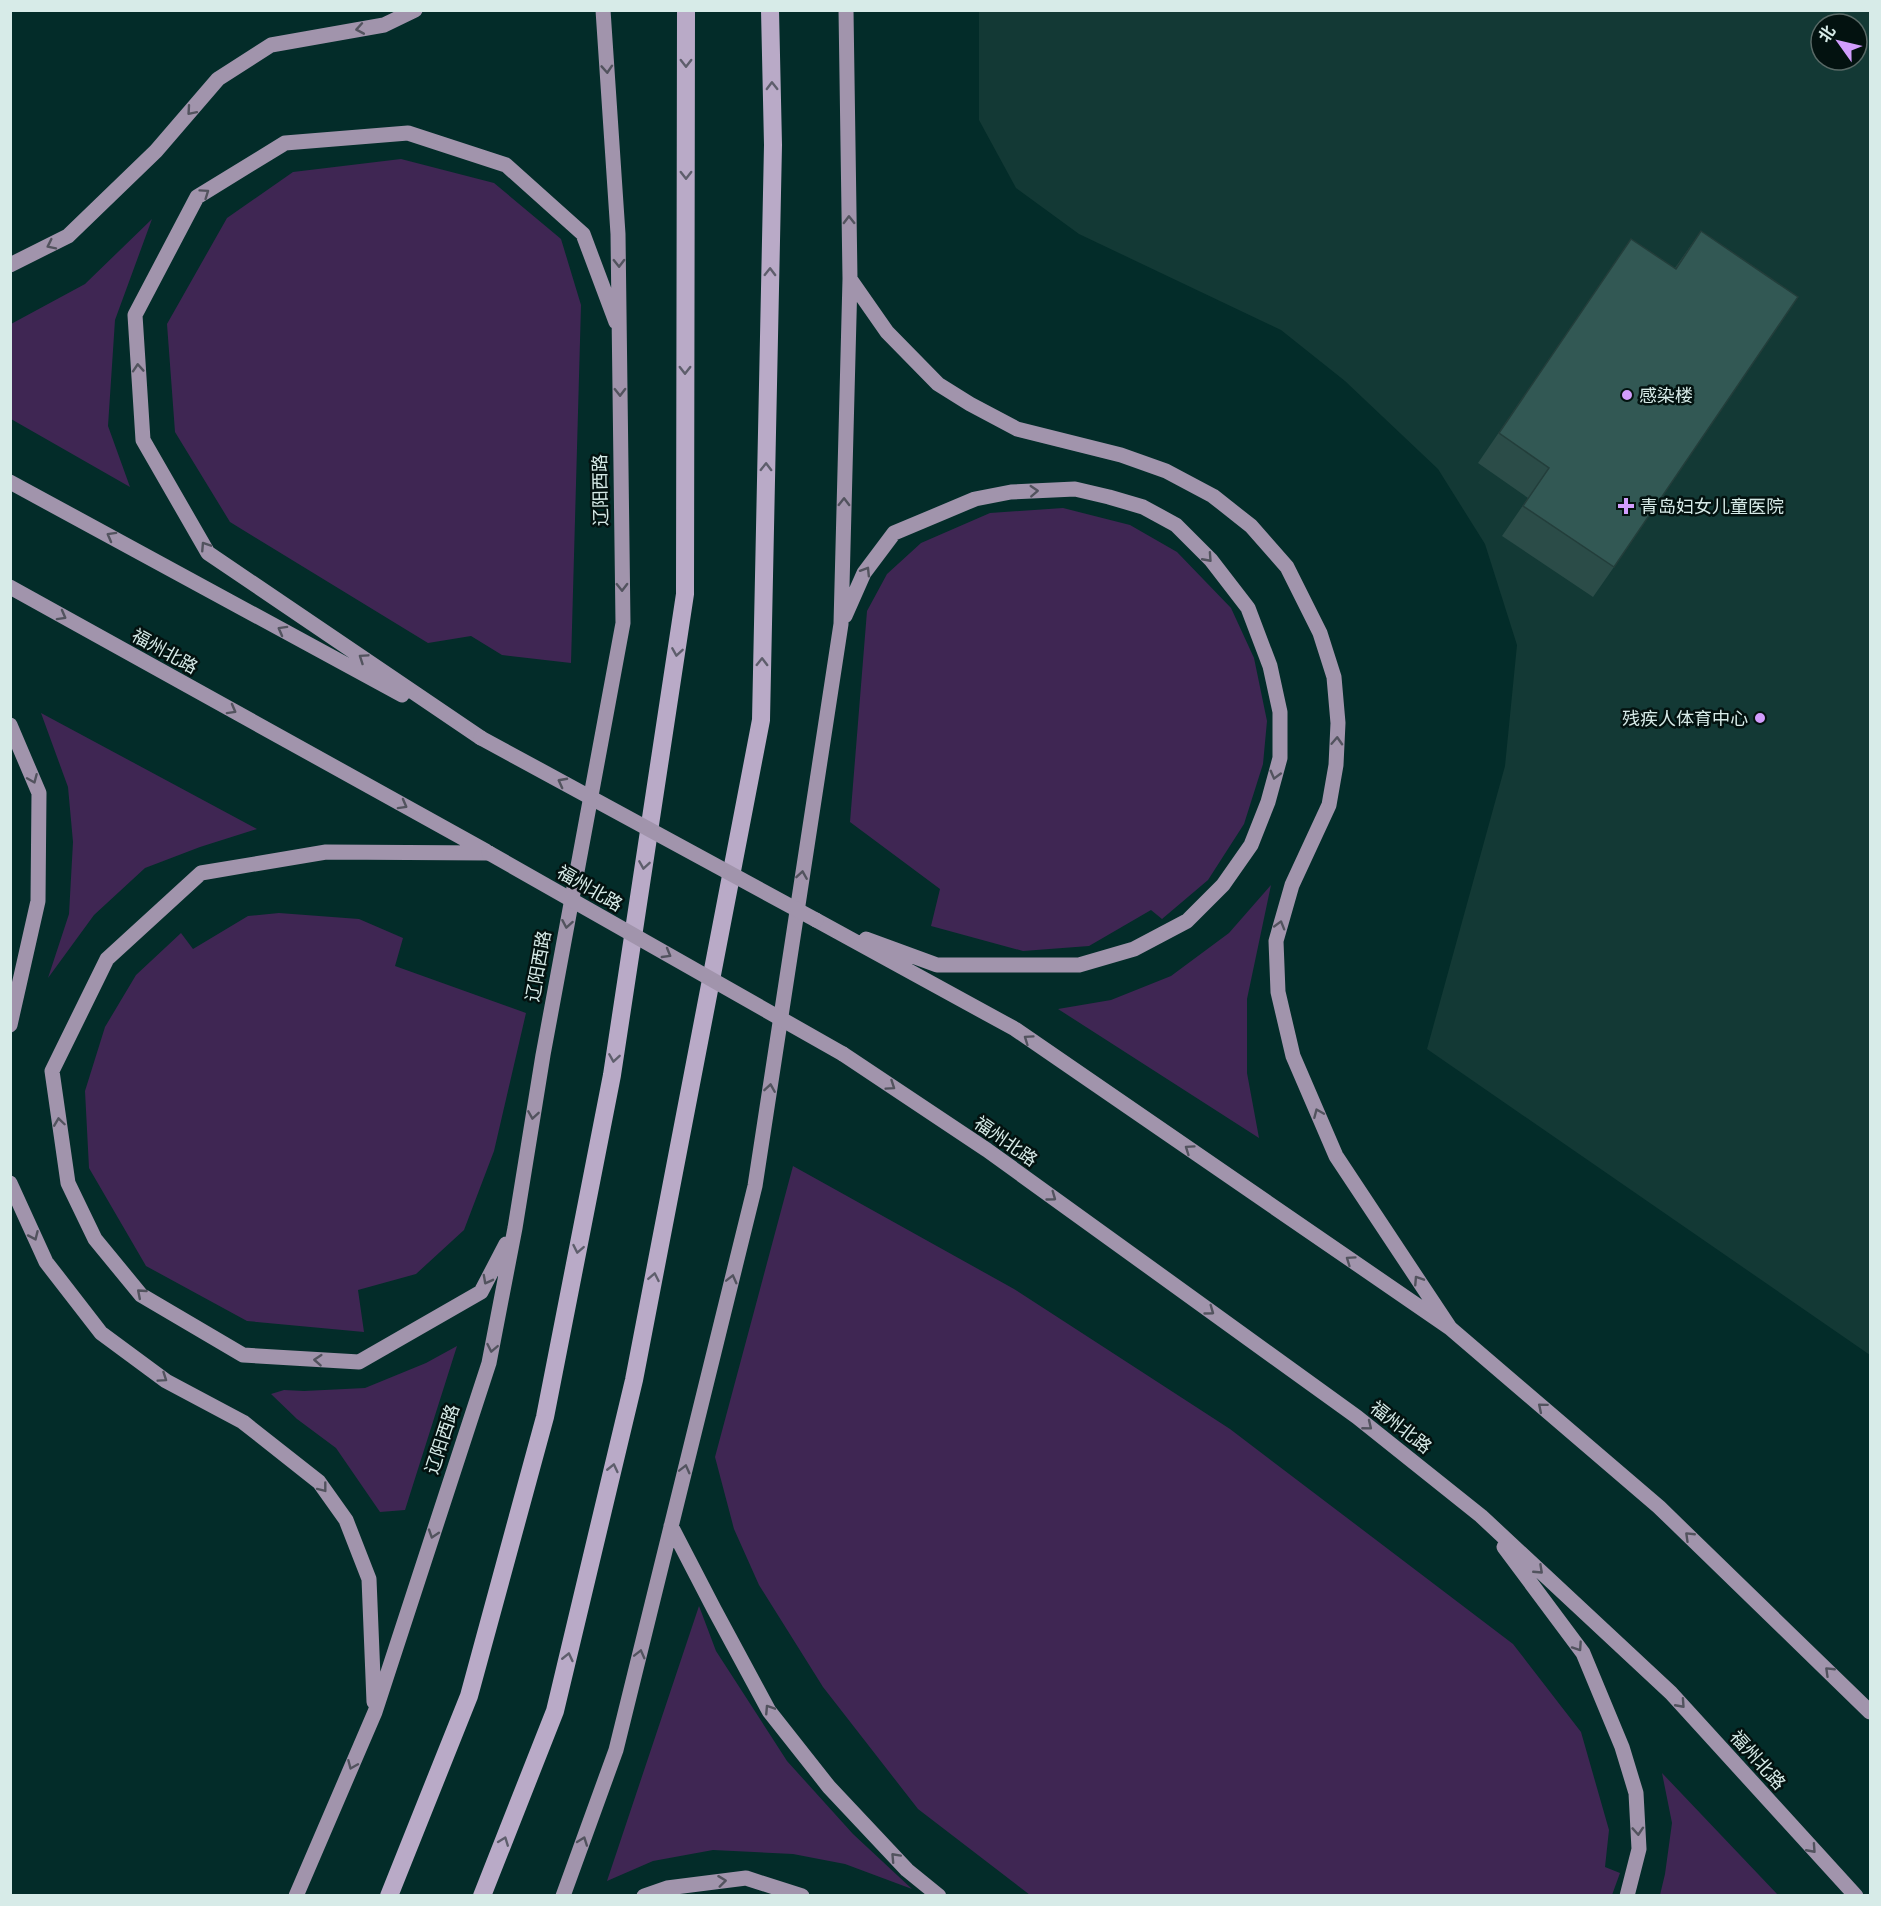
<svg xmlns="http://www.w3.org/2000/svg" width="1881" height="1906" font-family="'Source Serif 4','Noto Sans SC',serif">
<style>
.built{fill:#133935;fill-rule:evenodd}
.green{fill:#3f2653}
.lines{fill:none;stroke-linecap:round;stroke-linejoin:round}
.primary{stroke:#a194ac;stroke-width:15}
.highway{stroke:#b9aac7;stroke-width:18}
.primary-bridge{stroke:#a194ac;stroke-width:15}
.wall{fill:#2b4c48}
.building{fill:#325854;stroke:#233e3b;stroke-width:1.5}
.oneway{stroke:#52535e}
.oneway2{stroke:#5e5e6c}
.poi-dot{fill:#d29dfd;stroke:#031210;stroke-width:2}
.labels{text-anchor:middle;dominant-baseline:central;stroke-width:5;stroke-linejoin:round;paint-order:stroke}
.poi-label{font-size:18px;fill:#d7ebe8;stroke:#031210;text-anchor:start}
.street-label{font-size:18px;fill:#d7ebe8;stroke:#031210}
</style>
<rect width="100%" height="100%" fill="#032c29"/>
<path class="built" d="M979,11H1870V1355L1427,1049L1505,766L1517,645L1485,544L1438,469L1345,381L1281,330L1079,234L1016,188L979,120ZM1821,24H1857V60H1821Z"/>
<path class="green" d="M401,159L494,183L561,239L581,305L571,663L502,655L471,636L428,643L230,522L175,432L167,324L227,218L293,172Z
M152,219L115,320L108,426L130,487L11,419V324L85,284Z
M1063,508L1130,525L1177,552L1231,608L1254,658L1267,721L1263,764L1244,824L1208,880L1162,919L1151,910L1089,946L1023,951L931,926L940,889L850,822L867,611L887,574L921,543L990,513Z
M41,713L257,829L200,847L145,868L94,915L48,978L69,914L73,842L68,787Z
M1271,885L1247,999V1073L1259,1138L1058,1009L1111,1000L1171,976L1229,933Z
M279,913L359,919L403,938L395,966L526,1013L494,1151L464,1230L416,1274L358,1290L364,1332L247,1321L146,1266L89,1168L85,1091L105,1027L136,975L181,933L193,949L248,916Z
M793,1166L1014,1289L1230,1429L1513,1644L1581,1732L1609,1830L1605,1867L1620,1873L1612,1895H1030L918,1809L823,1687L759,1585L734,1529L715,1457Z
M457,1346L405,1510L380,1512L336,1448L297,1419L271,1394L284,1390L304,1391L365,1388L426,1363Z
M699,1606L716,1651L787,1761L853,1834L912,1889L845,1864L793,1854L713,1850L653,1861L607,1881Z
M1662,1773L1778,1895H1660L1665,1874L1672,1823Z"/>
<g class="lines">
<path class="primary" d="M10,265L68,236L156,151L218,79L271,45L384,25L415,10
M850,279L887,332L938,384L970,404L1017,429L1121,455L1166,471L1213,496L1251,526L1287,567L1320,633L1334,677L1338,723L1336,765L1329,805L1292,885L1276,941L1278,992L1293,1056L1336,1156L1450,1328
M10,482L402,695
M10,587L486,851
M845,616L864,573L894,533L975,499L1011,492L1075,489L1109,497L1143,507L1176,525L1211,560L1248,608L1270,666L1280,712V758L1268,802L1251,845L1223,885L1187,921L1134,949L1079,965H937L866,939
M10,725L39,793L38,901L10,1025
M481,738L208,553L143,440L135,315L197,197L285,143L408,133L506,165L583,234L616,322
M489,853L326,852L201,873L107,959L52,1071L68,1183L95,1239L141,1295L243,1355L359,1362L481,1292L506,1244
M816,920L1015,1029L1450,1328L1659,1507L1870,1712
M843,1054L987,1150L1357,1417L1481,1516L1671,1693L1856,1896
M10,1183L46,1262L101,1333L166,1381L243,1422L319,1482L346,1520L369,1579L374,1702
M671,1526L714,1609L769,1711L829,1787L907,1870L939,1896
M1504,1547L1583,1653L1622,1747L1636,1793L1639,1849L1627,1896
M296,1896L375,1712L489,1363L515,1228L543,1055L623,623L618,234L603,10
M563,1896L616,1750L755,1186L841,624L850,279L846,10
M644,1896L667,1888L746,1878L802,1896"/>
<path class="highway" d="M389,1896L469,1696L545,1417L612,1075L685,594L686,10
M482,1896L555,1711L634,1380L761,720L773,145L770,10"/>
<path class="primary-bridge" d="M481,738L816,920
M489,853L843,1054"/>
</g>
<path class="wall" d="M1701,231L1614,567L1593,597L1502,536L1528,498L1478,463L1631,239L1675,268Z"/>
<path class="building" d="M1701,231L1798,297L1614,567L1523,506L1549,468L1499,433L1631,239L1676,269Z"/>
<defs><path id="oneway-chevron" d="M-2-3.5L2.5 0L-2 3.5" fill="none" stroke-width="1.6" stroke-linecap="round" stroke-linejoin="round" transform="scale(1.5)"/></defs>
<g class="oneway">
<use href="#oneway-chevron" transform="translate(360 29) rotate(170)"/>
<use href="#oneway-chevron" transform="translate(607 69) rotate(86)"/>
<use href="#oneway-chevron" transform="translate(191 111) rotate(131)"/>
<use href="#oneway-chevron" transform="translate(205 193) rotate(-35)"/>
<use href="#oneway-chevron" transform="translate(849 220) rotate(-91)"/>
<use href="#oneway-chevron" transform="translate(51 245) rotate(154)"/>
<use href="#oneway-chevron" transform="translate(619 263) rotate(89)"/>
<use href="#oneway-chevron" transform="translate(138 368) rotate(-94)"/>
<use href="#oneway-chevron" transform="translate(620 392) rotate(89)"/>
<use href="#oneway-chevron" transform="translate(1034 491) rotate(-3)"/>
<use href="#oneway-chevron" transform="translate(844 502) rotate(-89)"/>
<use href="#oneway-chevron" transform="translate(111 536) rotate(-151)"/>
<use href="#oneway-chevron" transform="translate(205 546) rotate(-123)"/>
<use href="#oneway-chevron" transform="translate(1208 558) rotate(48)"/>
<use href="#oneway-chevron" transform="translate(866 571) rotate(-58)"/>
<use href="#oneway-chevron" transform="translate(622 587) rotate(89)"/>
<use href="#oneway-chevron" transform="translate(62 616) rotate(29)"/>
<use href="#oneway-chevron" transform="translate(282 630) rotate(-151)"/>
<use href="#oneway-chevron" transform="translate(363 658) rotate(-146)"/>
<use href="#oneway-chevron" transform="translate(232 710) rotate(29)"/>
<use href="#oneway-chevron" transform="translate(1337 741) rotate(-87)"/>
<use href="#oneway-chevron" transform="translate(1275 775) rotate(105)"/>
<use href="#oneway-chevron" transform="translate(33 779) rotate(67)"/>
<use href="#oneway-chevron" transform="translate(562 782) rotate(-152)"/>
<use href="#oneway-chevron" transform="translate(403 805) rotate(29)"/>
<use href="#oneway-chevron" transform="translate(802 875) rotate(-81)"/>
<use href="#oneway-chevron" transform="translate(567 924) rotate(100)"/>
<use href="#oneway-chevron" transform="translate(1280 925) rotate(-74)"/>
<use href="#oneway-chevron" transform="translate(667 954) rotate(30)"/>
<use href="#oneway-chevron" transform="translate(1028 1039) rotate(-145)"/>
<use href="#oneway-chevron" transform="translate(891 1086) rotate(34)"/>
<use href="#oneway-chevron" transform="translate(770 1088) rotate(-81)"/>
<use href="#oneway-chevron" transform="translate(1318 1113) rotate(-113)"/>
<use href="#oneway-chevron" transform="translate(533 1115) rotate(99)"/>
<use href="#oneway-chevron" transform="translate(59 1122) rotate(-98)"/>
<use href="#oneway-chevron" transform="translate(1189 1149) rotate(-145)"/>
<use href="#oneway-chevron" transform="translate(1052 1197) rotate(36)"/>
<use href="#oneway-chevron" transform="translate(34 1236) rotate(66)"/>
<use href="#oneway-chevron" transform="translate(1350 1260) rotate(-145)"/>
<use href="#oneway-chevron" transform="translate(732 1279) rotate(-76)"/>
<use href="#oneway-chevron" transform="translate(487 1280) rotate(118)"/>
<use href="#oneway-chevron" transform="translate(1418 1280) rotate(-123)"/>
<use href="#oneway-chevron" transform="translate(141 1293) rotate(-139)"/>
<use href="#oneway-chevron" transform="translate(1210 1311) rotate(36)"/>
<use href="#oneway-chevron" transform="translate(492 1348) rotate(101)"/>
<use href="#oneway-chevron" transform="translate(318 1360) rotate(-176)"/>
<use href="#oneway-chevron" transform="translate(163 1378) rotate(34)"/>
<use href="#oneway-chevron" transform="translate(1542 1407) rotate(-140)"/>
<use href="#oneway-chevron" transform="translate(1368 1426) rotate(39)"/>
<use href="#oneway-chevron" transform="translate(685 1469) rotate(-76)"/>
<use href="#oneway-chevron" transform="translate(323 1488) rotate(52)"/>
<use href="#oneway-chevron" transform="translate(433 1534) rotate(108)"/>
<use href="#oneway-chevron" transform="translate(1689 1536) rotate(-136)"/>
<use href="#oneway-chevron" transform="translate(1539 1570) rotate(43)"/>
<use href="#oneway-chevron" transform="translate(1578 1647) rotate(56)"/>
<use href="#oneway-chevron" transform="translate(640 1654) rotate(-76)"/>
<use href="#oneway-chevron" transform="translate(1829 1671) rotate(-136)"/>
<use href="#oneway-chevron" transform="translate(1681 1704) rotate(48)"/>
<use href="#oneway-chevron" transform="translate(769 1709) rotate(-123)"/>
<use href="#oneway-chevron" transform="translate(352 1765) rotate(113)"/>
<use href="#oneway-chevron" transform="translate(1638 1831) rotate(86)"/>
<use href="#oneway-chevron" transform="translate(583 1841) rotate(-70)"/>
<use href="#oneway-chevron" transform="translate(1812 1849) rotate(48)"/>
<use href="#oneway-chevron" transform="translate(895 1857) rotate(-133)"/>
<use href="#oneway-chevron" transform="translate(722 1881) rotate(-7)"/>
</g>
<g class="oneway2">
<use href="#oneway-chevron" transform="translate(686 63) rotate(90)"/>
<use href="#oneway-chevron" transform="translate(772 86) rotate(-91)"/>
<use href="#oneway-chevron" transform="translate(686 175) rotate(90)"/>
<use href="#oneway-chevron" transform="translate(770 272) rotate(-89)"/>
<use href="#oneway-chevron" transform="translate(685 370) rotate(90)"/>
<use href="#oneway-chevron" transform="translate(766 467) rotate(-89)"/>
<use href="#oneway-chevron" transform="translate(677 652) rotate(99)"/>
<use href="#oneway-chevron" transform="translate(762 662) rotate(-89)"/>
<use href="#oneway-chevron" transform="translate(644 865) rotate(99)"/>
<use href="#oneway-chevron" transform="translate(614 1058) rotate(99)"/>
<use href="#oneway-chevron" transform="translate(578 1249) rotate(101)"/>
<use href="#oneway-chevron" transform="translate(654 1277) rotate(-79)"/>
<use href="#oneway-chevron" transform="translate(613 1468) rotate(-77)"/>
<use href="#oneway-chevron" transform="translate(568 1657) rotate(-77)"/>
<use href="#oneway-chevron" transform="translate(504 1841) rotate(-69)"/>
</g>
<g class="poi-dot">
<circle cx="1627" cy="395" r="6"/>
<path d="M1623 497h6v6h6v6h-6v6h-6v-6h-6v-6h6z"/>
<circle cx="1760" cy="718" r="6"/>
</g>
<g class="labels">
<g class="poi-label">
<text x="1639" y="395">感染楼</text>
<text x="1640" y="506">青岛妇女儿童医院</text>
<text x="1748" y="718" text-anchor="end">残疾人体育中心</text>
</g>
<g class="street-label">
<text transform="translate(600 490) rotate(-91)">辽阳西路</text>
<text transform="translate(165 651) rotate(29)">福州北路</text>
<text transform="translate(590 888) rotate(30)">福州北路</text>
<text transform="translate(538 966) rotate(-80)">辽阳西路</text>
<text transform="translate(1006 1141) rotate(35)">福州北路</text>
<text transform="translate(1401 1427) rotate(38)">福州北路</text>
<text transform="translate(442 1439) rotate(-72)">辽阳西路</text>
<text transform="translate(1758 1760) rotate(48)">福州北路</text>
</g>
</g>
<rect width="1881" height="1906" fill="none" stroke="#d7ebe8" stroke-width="24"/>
<g transform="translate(1839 42) rotate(304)"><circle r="28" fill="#031210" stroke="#586966" stroke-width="1.5"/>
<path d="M0-4.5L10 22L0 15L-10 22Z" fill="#d29dfd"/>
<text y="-9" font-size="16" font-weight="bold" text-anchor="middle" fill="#d7ebe8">北</text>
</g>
</svg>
